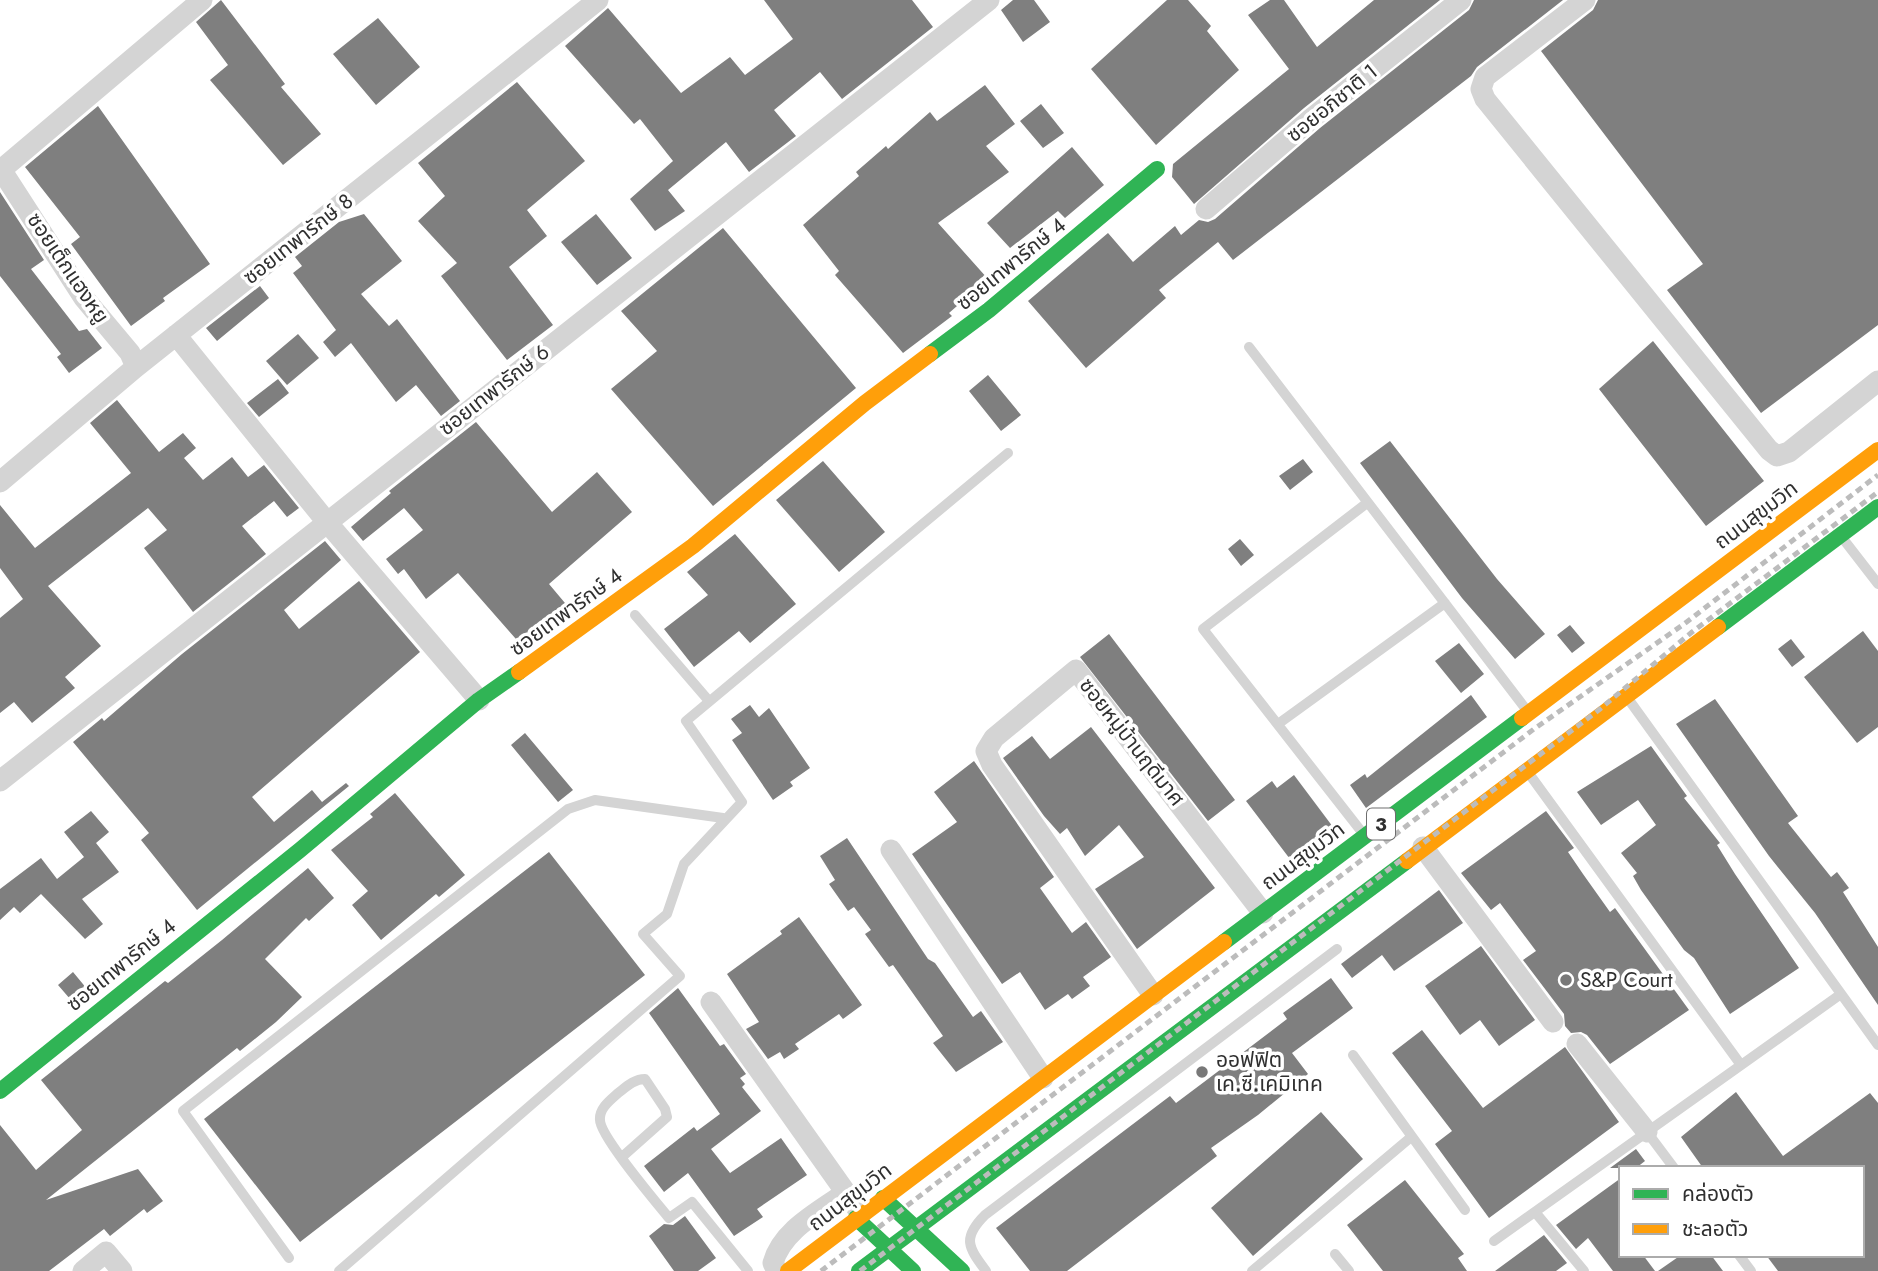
<svg xmlns="http://www.w3.org/2000/svg" width="1878" height="1271" font-family="Jost,'Noto Sans Thai',sans-serif">
<style>
.building{fill:#7f7f7f}
.lines{fill:none;stroke-linecap:round;stroke-linejoin:round}
.lane{stroke:#d4d4d4;stroke-width:10}
.street{stroke:#d4d4d4;stroke-width:21}
.fast{stroke:#30b455;stroke-width:16}
.slow{stroke:#ff9f0a;stroke-width:16}
.rail{stroke:#bcbcbc;stroke-width:5;stroke-dasharray:7 5;stroke-linecap:butt}
.poi-dot{fill:#787878;stroke:#fff;stroke-width:2.5}
.labels{text-anchor:middle;dominant-baseline:central;stroke-width:7;stroke-linejoin:round;paint-order:stroke}
.shield{fill:#fff;stroke:#6e6e6e;stroke-width:2}
.shield-label{font-size:19px;font-weight:bold;fill:#303030}
.street-label{font-size:21px;fill:#303030;stroke:#fff}
.poi-label{font-size:21px;fill:#303030;stroke:#fff;text-anchor:start}
</style>
<rect width="100%" height="100%" fill="#fff"/>
<path class="building" d="M221,0L285,84L281,87L321,134L283,165L210,80L228,65L196,22Z
M764,0H912L933,27L842,99L820,72L774,110L796,136L749,172L726,142L668,190L685,211L655,231L630,199L673,161L640,119L634,124L565,46L608,8L681,93L730,57L745,75L793,39Z
M1013,0H1034L1050,22L1023,42L1001,10Z
M1167,0H1188L1211,26L1207,31L1239,70L1156,145L1091,69Z
M1270,0H1284L1317,47L1374,0H1440L1304,108L1194,204L1172,177L1173,164L1289,69L1248,15Z
M1474,0H1563L1477,67L1471,76L1233,260L1218,242L1159,290L1166,298L1086,368L1028,301L1108,233L1133,262L1175,226L1181,235L1199,220L1208,222L1215,219L1320,128L1469,10Z
M1598,0H1878V325L1761,413L1667,290L1703,264L1541,51L1593,10Z
M378,18L420,67L376,105L333,54Z
M517,82L585,161L527,210L547,236L509,267L553,325L507,360L441,276L457,263L418,221L445,196L418,163Z
M985,85L1015,124L986,146L1009,172L938,223L988,279L949,313L952,316L903,353L835,275L839,271L803,225L859,176L856,172L886,146L888,149L930,112L937,121Z
M1041,104L1064,133L1043,148L1020,121Z
M98,106L210,264L163,298L165,301L131,326L71,244L80,237L25,167Z
M1072,147L1104,185L1065,218L1058,211L1010,248L987,223Z
M0,192L44,260L31,269L79,331L87,329L102,348L69,373L57,357L61,354L0,276Z
M364,214L402,261L361,294L389,326L397,319L460,401L441,416L416,385L396,402L351,343L335,357L323,342L336,330L293,273L302,266L295,257L339,222Z
M596,214L632,258L597,285L561,242Z
M723,228L856,388L713,506L611,389L657,351L621,311Z
M260,286L269,298L217,341L206,328Z
M298,334L319,358L287,385L266,361Z
M1653,341L1764,481L1706,526L1599,389Z
M988,375L1021,415L1001,431L969,391Z
M278,379L289,393L259,417L247,403Z
M117,400L159,452L183,433L196,448L184,458L203,480L232,457L248,477L264,465L299,508L287,517L274,501L242,526L266,554L193,612L144,548L167,530L148,508L48,586L101,646L65,677L75,688L32,723L14,702L0,713V618L23,599L0,568V505L35,548L131,473L90,423Z
M476,422L552,512L597,472L632,512L549,584L570,609L523,647L458,573L426,599L404,569L398,574L386,559L423,530L404,508L363,541L351,527L391,493L389,491Z
M1390,441L1497,579L1545,634L1515,659L1462,598L1360,463Z
M1303,459L1313,472L1290,490L1279,476Z
M823,461L885,532L839,572L776,500Z
M735,534L796,604L750,643L739,631L694,667L664,629L708,595L687,572Z
M1240,539L1254,555L1241,566L1228,549Z
M325,541L341,560L284,610L299,629L359,581L420,652L252,797L274,822L312,790L322,802L346,783L349,786L197,910L141,840L149,833L73,742L102,718L104,721L182,654Z
M1570,625L1585,643L1572,653L1557,635Z
M1863,631L1878,651V727L1857,743L1804,677Z
M1109,634L1235,800L1208,821L1080,657Z
M1791,639L1805,657L1792,667L1778,649Z
M1459,643L1484,674L1461,693L1435,661Z
M1471,695L1487,717L1366,808L1350,785L1365,774L1367,778Z
M1715,699L1798,816L1788,823L1831,877L1837,872L1849,888L1843,892L1878,947V1005L1815,913L1769,856L1676,724Z
M750,705L759,717L769,708L810,768L790,782L793,786L773,800L732,740L742,733L731,719Z
M1091,727L1215,888L1137,949L1095,889L1144,857L1119,825L1085,856L1067,828L1060,834L1044,816L1003,758L1032,736L1050,759Z
M525,733L573,790L558,802L511,745Z
M1651,746L1687,796L1684,798L1720,843L1717,845L1735,874L1799,968L1730,1014L1694,958L1684,950L1641,890L1633,876L1637,873L1621,853L1656,825L1638,800L1601,825L1577,792Z
M974,761L1054,877L1040,888L1072,933L1086,922L1111,957L1083,977L1090,986L1072,999L1068,994L1045,1010L1020,972L1002,984L912,854L957,822L934,792Z
M1294,775L1336,831L1293,863L1246,801L1272,781L1277,788Z
M395,793L465,875L439,897L436,894L381,940L352,905L368,891L331,850L373,817L370,814Z
M91,811L109,832L96,843L119,872L82,899L103,924L85,939L41,894L20,913L14,907L0,920V889L41,858L57,879L84,857L64,832Z
M1546,811L1574,848L1568,852L1583,874L1610,912L1615,908L1689,1010L1610,1064L1587,1035L1581,1032L1571,1033L1565,1026L1564,1014L1523,960L1536,951L1500,903L1491,910L1461,873Z
M847,838L928,959L935,963L973,1017L981,1011L1003,1042L956,1072L933,1043L943,1036L893,965L889,967L865,934L871,930L854,907L848,911L829,884L835,880L820,856Z
M549,852L645,975L300,1242L204,1119Z
M308,868L334,898L309,921L306,918L265,959L302,997L276,1022L240,1051L237,1048L46,1200L138,1169L163,1201L147,1213L144,1209L110,1236L104,1229L49,1271H0V1125L36,1170L82,1130L41,1080L165,981L168,983L222,940Z
M1439,890L1463,923L1394,971L1382,955L1352,978L1341,964Z
M799,917L862,1005L843,1019L839,1014L795,1044L799,1049L784,1059L780,1052L768,1059L746,1029L759,1022L727,974L782,934L780,931Z
M1481,946L1535,1020L1499,1046L1480,1020L1460,1035L1425,986Z
M73,972L92,995L77,1007L58,985Z
M1331,978L1353,1008L1292,1053L1308,1074L1258,1115L1211,1148L1217,1156L1067,1271H1030L996,1228L1170,1096L1176,1103L1204,1082L1287,1019L1283,1013Z
M678,988L720,1046L724,1044L746,1074L740,1078L745,1084L742,1087L761,1111L711,1149L730,1173L781,1138L807,1175L757,1209L763,1217L734,1236L688,1173L664,1192L644,1166L694,1127L697,1131L720,1114L649,1013Z
M1422,1030L1483,1108L1565,1047L1619,1122L1489,1218L1435,1144L1452,1131L1392,1053Z
M1736,1092L1783,1156L1870,1093L1878,1103V1271H1778L1766,1255H1862V1168H1703L1681,1137Z
M1321,1112L1363,1159L1253,1256L1211,1208Z
M1636,1149L1645,1161L1636,1168H1610Z
M1621,1178V1255H1643L1655,1271H1613L1588,1238L1576,1249L1556,1225Z
M1405,1180L1464,1254L1458,1258L1467,1271H1383L1347,1225Z
M685,1216L716,1258L698,1271H674L649,1236L664,1224L673,1225Z
M1544,1235L1567,1263L1556,1271H1495Z
M1681,1255H1711L1723,1271H1658Z"/>
<g class="lines">
<path class="lane" d="M1249,347L1525,708
M1844,540L1878,584
M635,615L709,701
M1629,700L1878,1045
M1278,724L1445,603
M1530,775L1741,1065
M1361,831L1203,629L1367,503
M1353,1055L1465,1210
M1647,1132L1674,1168
M622,1157L667,1117L665,1109L645,1079C634,1079 626,1087 617,1094C609,1101 599,1109 600,1120C600,1136 656,1202 669,1218L692,1202L748,1271
M1535,1212L1584,1271
M1494,1241L1841,994
M1335,1254L1349,1271
M1739,1255L1751,1271
M289,1258L183,1111L568,809L595,800L723,818
M339,1271L680,976L643,934L667,914L684,864L742,802L686,721L1008,453
M986,1271C968,1247 962,1238 985,1215L1337,949
M1252,1271L1410,1138"/>
<path class="street" d="M1585,0L1485,77L1481,89L1485,99L1769,450L1777,456L1789,452L1878,381
M0,168L84,298L130,353L136,367
M1,170L202,0
M1206,209L1312,118L1461,0
M176,335L326,521L479,700
M0,482L136,367L598,0
M0,781L989,0
M1423,847L1553,1022
M891,850L1043,1078
M1153,995L992,765L986,751L994,738L1076,670L1263,913
M711,1002L861,1214
M1577,1044L1647,1132
M83,1271L106,1252L122,1271
M777,1271L773,1263C782,1230 819,1212 845,1193"/>
<path class="fast" d="M930,354L989,310L1157,169
M1718,627L1878,507
M1224,942L1522,718
M0,1091L300,850L479,700L519,672
M883,1198L962,1271
M856,1218L913,1271
M859,1271L1407,861"/>
<path class="slow" d="M519,672L693,546L865,403L930,354
M1522,718L1878,450
M1407,861L1718,627
M788,1271L1224,942"/>
<path class="rail" d="M821,1271L1534,729L1684,624L1878,475
M860,1271L1600,709L1692,632L1878,492"/>
</g>
<g class="poi-dot">
<circle cx="1566" cy="980" r="7"/>
<circle cx="1202" cy="1072" r="7"/>
</g>
<g class="labels">
<rect class="shield" x="1367" y="808.5" width="28" height="31" rx="5"/>
<g class="shield-label">
<text x="1381" y="824">3</text>
</g>
<g class="street-label">
<text transform="translate(1332 103) rotate(-39)">ซอยอภิชาติ 1</text>
<text transform="translate(298 239) rotate(-38)">ซอยเทพารักษ์ 8</text>
<text transform="translate(1011 264) rotate(-39)">ซอยเทพารักษ์ 4</text>
<text transform="translate(68 268) rotate(56)">ซอยเต็กแฮงหยู</text>
<text transform="translate(494 390) rotate(-38)">ซอยเทพารักษ์ 6</text>
<text transform="translate(1756 515) rotate(-37)">ถนนสุขุมวิท</text>
<text transform="translate(566 612) rotate(-36)">ซอยเทพารักษ์ 4</text>
<text transform="translate(1132 742) rotate(52)">ซอยหมู่บ้านฤดีมาศ</text>
<text transform="translate(1303 856) rotate(-37)">ถนนสุขุมวิท</text>
<text transform="translate(121 965) rotate(-39)">ซอยเทพารักษ์ 4</text>
<text transform="translate(850 1197) rotate(-37)">ถนนสุขุมวิท</text>
</g>
<g class="poi-label">
<text x="1580" y="980">S&amp;P Court</text>
<text x="1216" y="1060">ออฟฟิต<tspan x="1216" dy="24">เค.ซี.เคมิเทค</tspan></text>
</g>
</g>
<rect x="1619" y="1166" width="245" height="91" fill="#ffffff" stroke="#acacac" stroke-width="2"/>
<rect x="1633" y="1189" width="35" height="10" fill="#30b455" stroke="#acacac" stroke-width="2"/>
<text x="1682" y="1201" font-size="21" fill="#303030">คล่องตัว</text>
<rect x="1633" y="1224" width="35" height="10" fill="#ff9f0a" stroke="#acacac" stroke-width="2"/>
<text x="1682" y="1236" font-size="21" fill="#303030">ชะลอตัว</text>
</svg>
